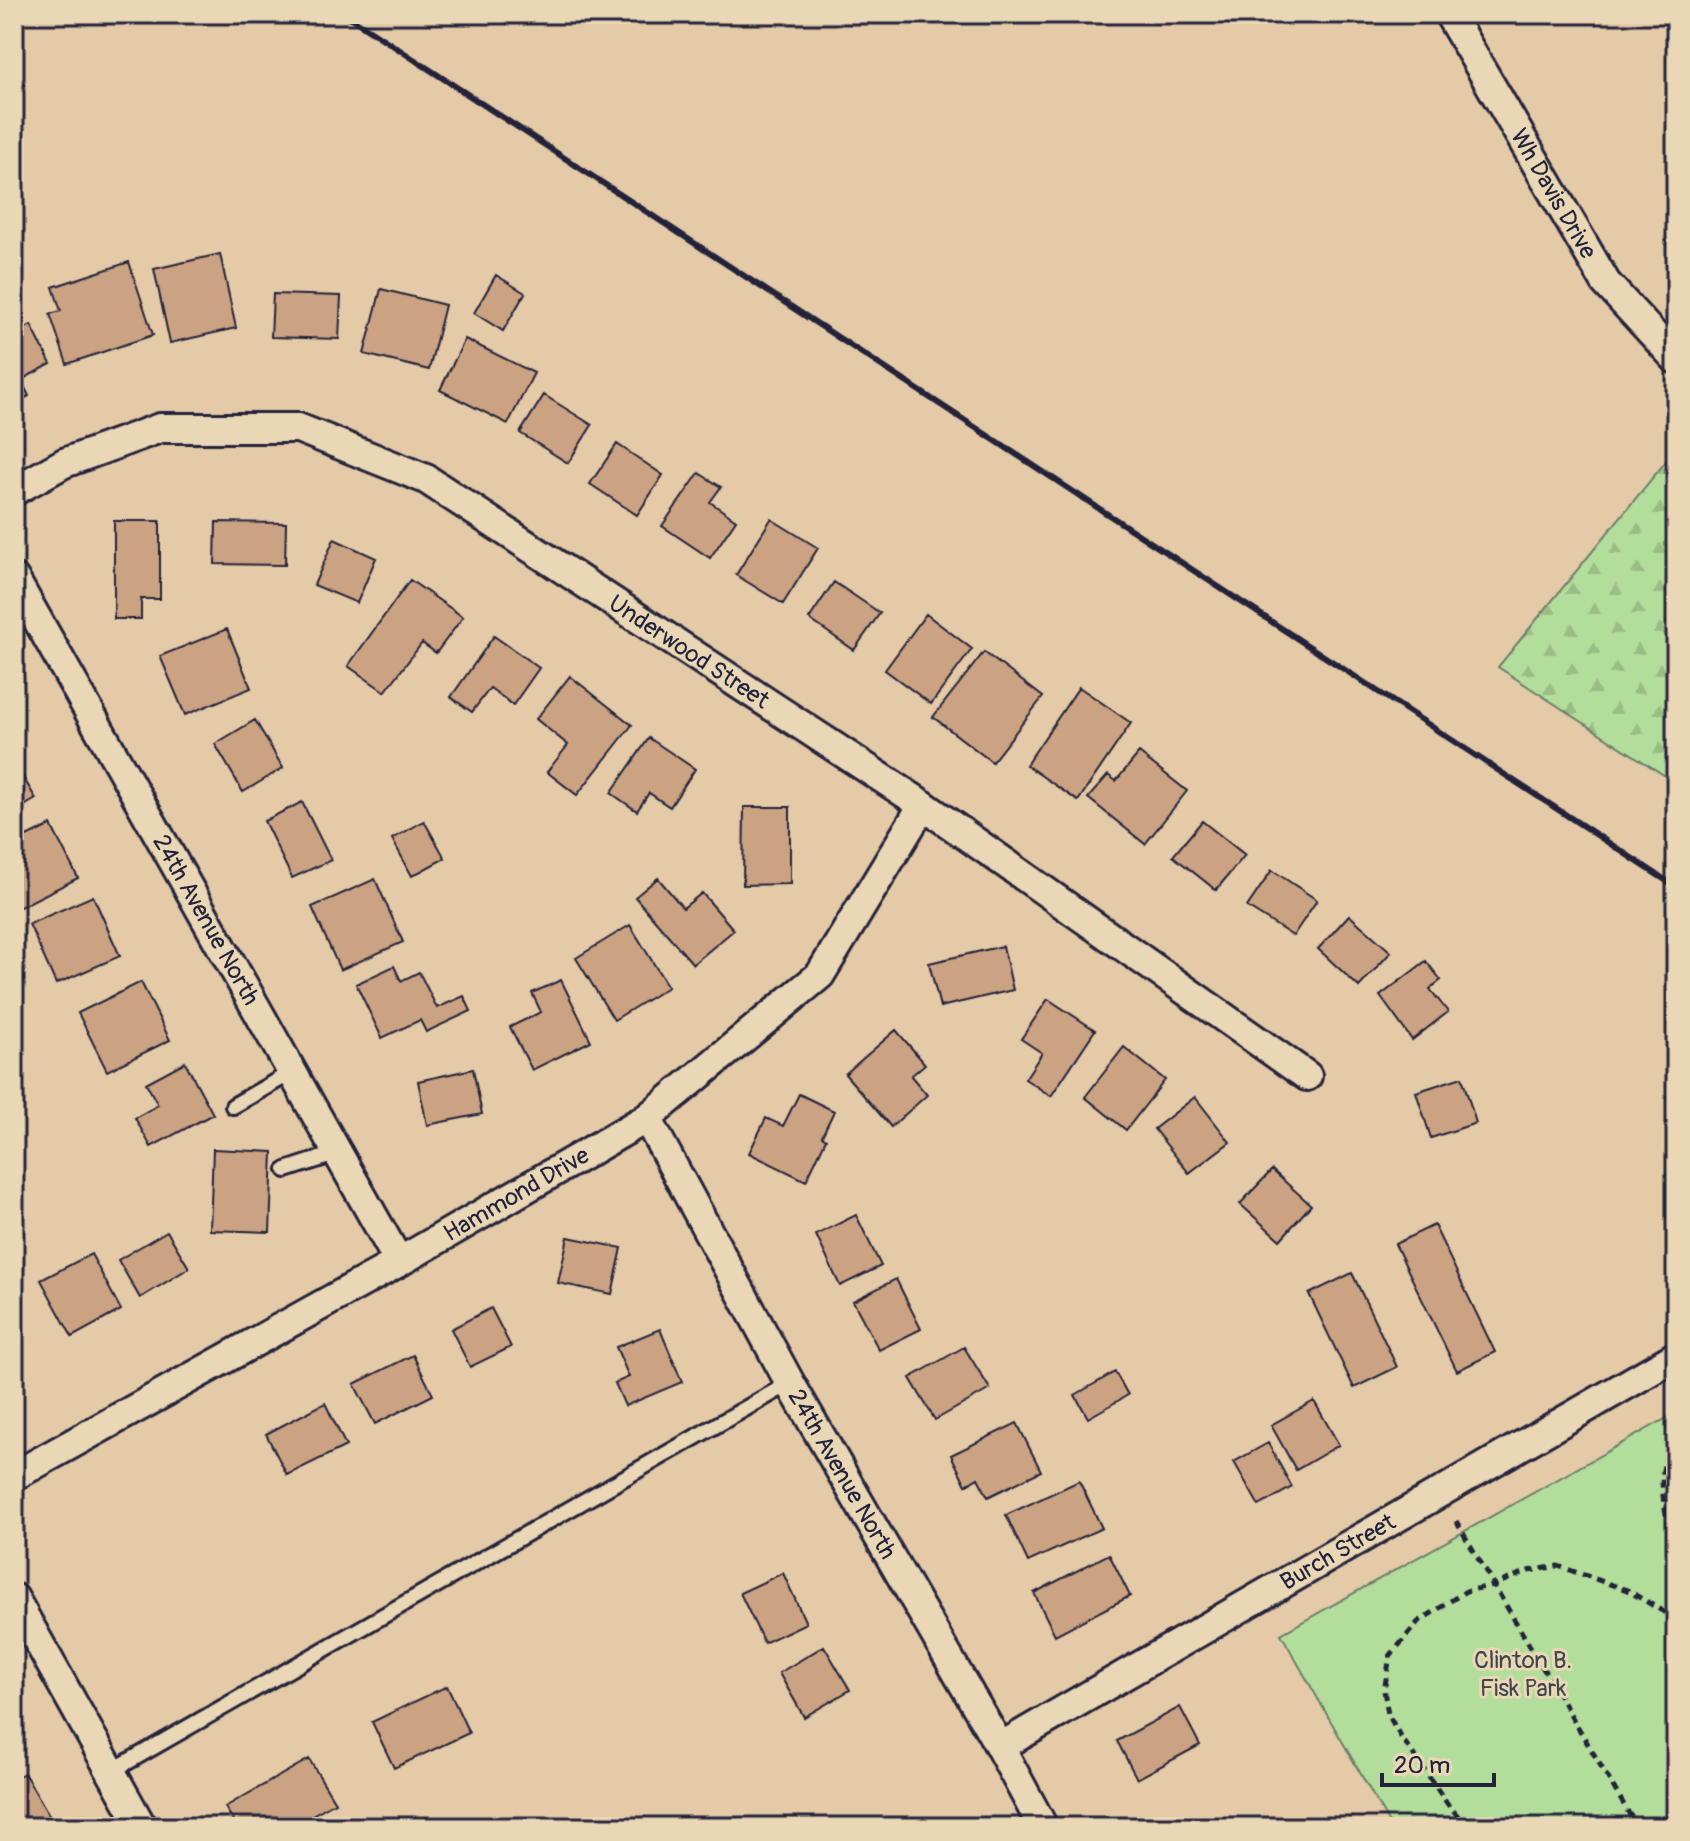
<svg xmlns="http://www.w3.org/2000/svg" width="1690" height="1841" font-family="Pangolin,sans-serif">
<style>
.green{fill:#b3dd9a;stroke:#6a806a;stroke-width:2}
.forest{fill:url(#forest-firs);stroke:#6a806a;stroke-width:2}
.building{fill:#cba382;stroke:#22223b;stroke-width:2}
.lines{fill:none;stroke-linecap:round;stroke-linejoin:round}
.lane-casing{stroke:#22223b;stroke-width:20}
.street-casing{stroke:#22223b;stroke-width:34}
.path{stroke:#22223b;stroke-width:5;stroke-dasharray:8 6;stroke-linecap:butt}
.lane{stroke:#ead7b5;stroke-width:14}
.street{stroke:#ead7b5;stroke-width:28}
.rail{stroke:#22223b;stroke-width:6}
.labels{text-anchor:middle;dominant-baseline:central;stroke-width:6;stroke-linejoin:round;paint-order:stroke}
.street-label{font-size:24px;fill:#22223b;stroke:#ead7b5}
.park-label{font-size:24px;fill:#3f474e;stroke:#ead7b5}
</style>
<defs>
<pattern id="forest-firs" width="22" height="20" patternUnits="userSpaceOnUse" patternTransform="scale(2)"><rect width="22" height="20" fill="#b3dd9a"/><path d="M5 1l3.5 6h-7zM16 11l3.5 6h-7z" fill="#9abd86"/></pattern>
</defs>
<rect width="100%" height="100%" fill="#e4caa7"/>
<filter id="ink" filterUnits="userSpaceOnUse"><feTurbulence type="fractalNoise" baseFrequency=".0125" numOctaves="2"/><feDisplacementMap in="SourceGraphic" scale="16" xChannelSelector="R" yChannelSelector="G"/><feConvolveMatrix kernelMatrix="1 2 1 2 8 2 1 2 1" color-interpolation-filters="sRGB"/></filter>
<g filter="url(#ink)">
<path class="green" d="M1676,1413V1827H1391L1281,1634Z"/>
<path class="forest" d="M1676,449V783L1498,667Z"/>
<path class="building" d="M220,254L236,328L170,343L154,269Z
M129,262L153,335L67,364L50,314L61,311L53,287Z
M496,275L525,293L503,331L474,313Z
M381,289L445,305L429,370L364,354Z
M273,294L341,296L339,339L271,337Z
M31,325L51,364L21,380L29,396L14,404V334Z
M465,339L534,373L508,424L440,390Z
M544,395L592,425L568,463L520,433Z
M617,444L663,475L637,515L590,484Z
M699,473L721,487L710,502L736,520L710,558L662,526Z
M771,519L818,548L783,604L736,575Z
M114,521H160V599H141V619H114Z
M216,522L286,523L285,565L215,564Z
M334,539L376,558L357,603L314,585Z
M410,580L463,617L436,653L422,643L385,692L348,666Z
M834,582L880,613L854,650L809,619Z
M926,614L972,649L931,704L885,670Z
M227,629L251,688L185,715L160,656Z
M494,636L539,668L513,705L490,688L472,712L451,697Z
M984,652L1043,697L992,762L933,717Z
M570,676L632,725L577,795L547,772L568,745L536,719Z
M1079,687L1131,723L1078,801L1026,765Z
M255,720L283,768L243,792L215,744Z
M649,738L695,769L670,807L649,793L637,811L611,793Z
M1139,753L1187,791L1145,844L1088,798L1108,775L1116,781Z
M14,762L36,799L14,812Z
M302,802L331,860L292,878L264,821Z
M744,807H790V884L743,885Z
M424,821L445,858L412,876L392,839Z
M1202,821L1245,855L1216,890L1173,856Z
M51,825L78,878L14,910V843Z
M1272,870L1317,900L1293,936L1247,907Z
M658,878L683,908L702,893L734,930L693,964L635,897Z
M375,879L403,942L340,970L312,907Z
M93,896L120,956L56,984L29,924Z
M1349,915L1391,952L1359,987L1318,949Z
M630,925L668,987L614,1020L576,958Z
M1003,946L1013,990L940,1007L929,963Z
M1426,961L1441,980L1430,989L1448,1012L1412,1040L1380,996Z
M394,966L401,981L419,972L437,1008L464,996L471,1011L426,1032L420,1020L382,1038L356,984Z
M561,980L591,1041L532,1070L510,1027L541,1012L532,993Z
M141,982L170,1040L107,1071L78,1013Z
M1048,999L1095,1030L1051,1096L1025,1079L1042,1053L1021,1039Z
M896,1030L925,1064L911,1076L927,1095L891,1127L845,1074Z
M1124,1047L1165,1080L1126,1130L1085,1097Z
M185,1062L213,1114L151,1147L135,1118L158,1105L146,1083Z
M473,1069L482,1114L427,1125L418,1081Z
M1462,1077L1476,1123L1431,1138L1416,1092Z
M799,1094L834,1111L822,1136L826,1139L806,1181L749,1153L766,1118L783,1126Z
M1195,1097L1230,1142L1189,1173L1154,1129Z
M213,1149L273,1152L270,1232L210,1230Z
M1272,1170L1311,1205L1280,1240L1240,1204Z
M856,1215L881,1266L840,1286L816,1235Z
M1434,1225L1495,1352L1457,1371L1395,1244Z
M167,1231L189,1268L140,1298L118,1260Z
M568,1237L622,1248L612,1294L558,1283Z
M91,1254L121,1310L72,1337L41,1280Z
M1352,1273L1397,1367L1354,1388L1309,1294Z
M896,1279L921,1329L879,1350L853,1301Z
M491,1308L511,1347L470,1367L451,1329Z
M660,1329L682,1382L625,1406L615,1383L629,1377L616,1347Z
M964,1347L990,1389L935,1420L910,1378Z
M413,1355L433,1395L375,1424L354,1384Z
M1115,1372L1128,1395L1088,1418L1075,1395Z
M1314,1401L1339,1445L1296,1470L1271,1425Z
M325,1403L346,1446L287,1475L266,1434Z
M1017,1423L1041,1471L988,1497L978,1478L966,1485L951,1455Z
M1268,1443L1292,1487L1259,1506L1234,1462Z
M1079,1481L1102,1528L1028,1562L1006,1515Z
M1109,1554L1130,1596L1055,1635L1034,1593Z
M783,1573L806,1623L764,1643L740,1593Z
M824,1646L850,1690L804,1717L779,1673Z
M447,1686L469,1733L394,1768L372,1722Z
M1180,1707L1200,1745L1137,1779L1117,1741Z
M309,1759L335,1802L291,1827H237L225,1807Z
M24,1773L51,1818L35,1827H14V1779Z"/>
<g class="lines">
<g class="lane-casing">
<path id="lane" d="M233,1106L292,1072
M286,1170L338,1153
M110,1772L790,1383"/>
</g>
<g class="street-casing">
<g id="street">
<path id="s1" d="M1449,14L1606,283L1676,359"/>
<path id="s2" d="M14,491L64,463L160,428H298L426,479L923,805L1307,1076"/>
<path id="s3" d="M14,578L399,1262"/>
<path id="s4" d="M647,1118L790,1383L1000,1747L1043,1827"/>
<path id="s5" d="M14,1476L399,1262L647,1118L820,975L923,805"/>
<path d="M14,1598L142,1827"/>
<path id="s6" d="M1000,1747L1676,1356"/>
</g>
</g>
<path class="path" d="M1676,1441C1650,1471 1667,1517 1676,1552
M1456,1521L1637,1827
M1468,1827L1449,1806L1399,1734L1388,1714L1384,1691L1390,1656L1418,1622L1466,1591L1494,1585L1528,1571L1558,1566L1627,1590L1669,1615L1676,1609"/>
<use href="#lane" class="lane"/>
<use href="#street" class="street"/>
<path class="rail" d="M345,14L1676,887"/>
</g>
</g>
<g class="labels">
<g class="street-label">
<text stroke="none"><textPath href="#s1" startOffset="208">Wh Davis Drive</textPath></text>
<text stroke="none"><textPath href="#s2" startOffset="750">Underwood Street</textPath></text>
<text stroke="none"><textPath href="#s3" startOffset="392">24th Avenue North</textPath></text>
<text stroke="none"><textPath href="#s5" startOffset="576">Hammond Drive</textPath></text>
<text stroke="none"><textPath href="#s4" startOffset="406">24th Avenue North</textPath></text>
<text stroke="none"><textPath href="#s6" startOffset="390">Burch Street</textPath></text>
</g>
<g class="park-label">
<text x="1523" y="1660">Clinton B.<tspan x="1523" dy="28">Fisk Park</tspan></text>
</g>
</g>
<rect width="1690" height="1841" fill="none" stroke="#ead7b5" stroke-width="48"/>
<rect x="24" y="24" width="1642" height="1793" fill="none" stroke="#22223b" stroke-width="3" filter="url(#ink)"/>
<path d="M1382 1773v12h112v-12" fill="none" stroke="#22223b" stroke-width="4"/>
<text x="1394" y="1773" font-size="24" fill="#22223b" stroke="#ead7b5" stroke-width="6" paint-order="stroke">20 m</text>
</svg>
